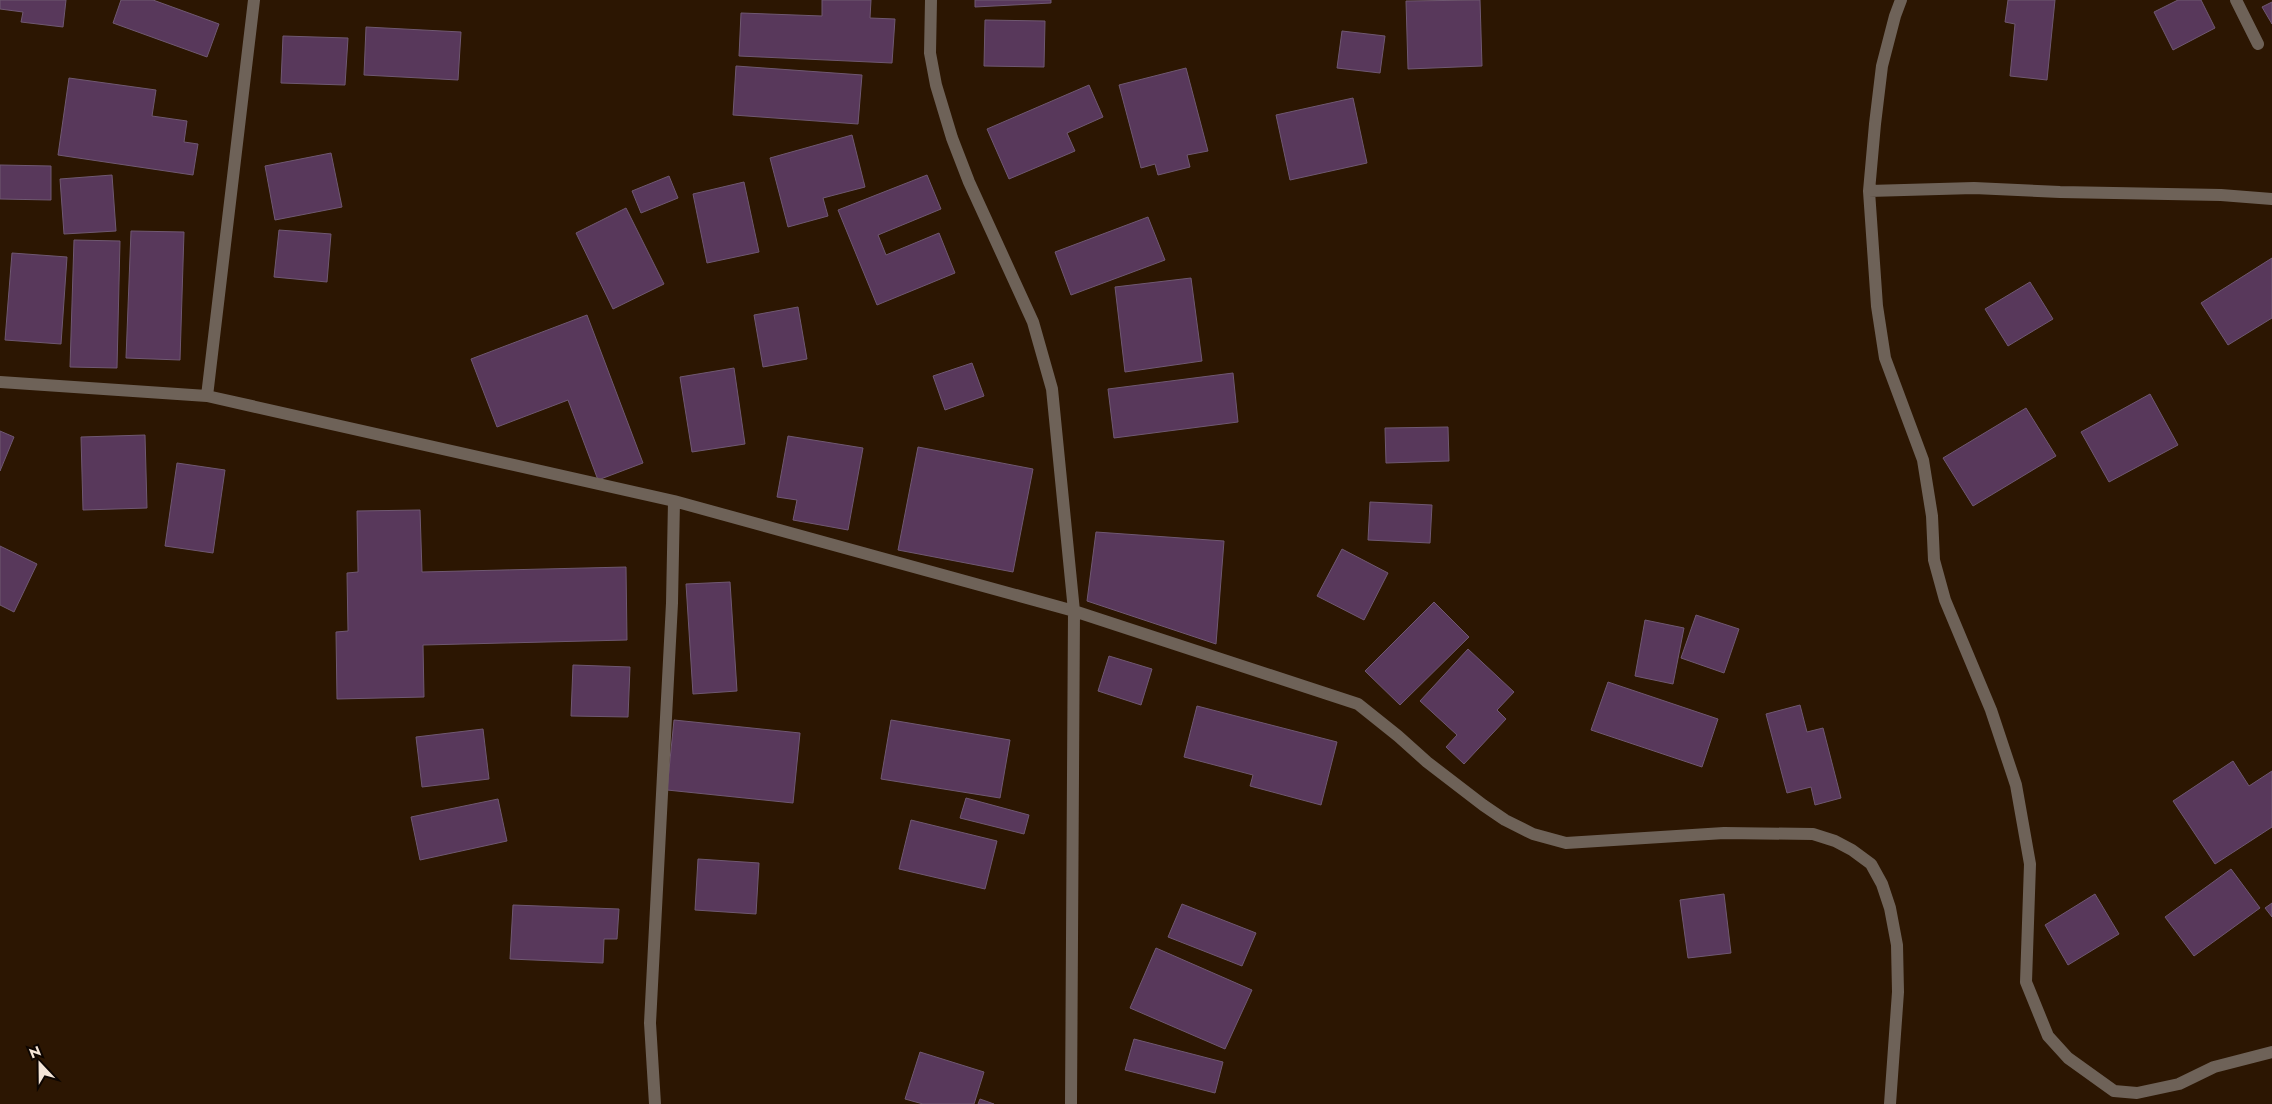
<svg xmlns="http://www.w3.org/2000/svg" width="2272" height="1104" font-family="Jost,sans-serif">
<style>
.building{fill:#58385b;stroke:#6f5871}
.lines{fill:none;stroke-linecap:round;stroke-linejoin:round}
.minor{stroke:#6e6258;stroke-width:12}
</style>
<rect width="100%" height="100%" fill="#2c1602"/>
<path class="building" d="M0,0H66L63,27L21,22L23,12L0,9Z
M121,0H153L219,24L207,57L113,23Z
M822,0H871L870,18L895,19L892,63L739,56L741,13L822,16Z
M975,0H1051V3L975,7Z
M1480,0L1482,66L1408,69L1406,1Z
M2008,0H2055L2047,80L2010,76L2015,24L2005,22Z
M2178,0H2201L2215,28L2173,50L2154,12Z
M2272,2V24L2262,7Z
M985,20L1045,21L1044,67L984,66Z
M366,27L461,32L458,80L364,75Z
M1342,31L1385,36L1380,73L1337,68Z
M283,36L348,38L345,85L281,83Z
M736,66L862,75L858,124L733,115Z
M1186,68L1208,151L1187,155L1190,167L1158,175L1155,164L1141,168L1119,85Z
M69,78L156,90L152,116L187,121L184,142L198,144L193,175L58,155Z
M1089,85L1103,117L1067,133L1075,151L1009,179L987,129Z
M1353,98L1367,163L1290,180L1276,115Z
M852,135L865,187L823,198L828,216L788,227L770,158Z
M331,153L342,207L275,220L265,166Z
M0,165L51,166V200L0,199Z
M112,175L116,231L64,234L60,179Z
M927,175L941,209L878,235L886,255L939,233L955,273L877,305L838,210Z
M669,176L678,198L641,213L632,191Z
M744,182L759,252L707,263L693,194Z
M626,208L664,284L613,309L576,233Z
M1148,217L1165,260L1071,295L1055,252Z
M279,230L331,234L327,282L274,277Z
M131,231L184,232L180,360L126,358Z
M74,240L120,241L117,368L70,367Z
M12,253L67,257L61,344L5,340Z
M2272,258V318L2228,345L2201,303Z
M1191,278L1202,361L1125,372L1115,287Z
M2030,282L2053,319L2008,346L1985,309Z
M798,307L807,359L763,367L754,315Z
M587,315L643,463L598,480L568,400L497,427L471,359Z
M972,363L984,396L945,410L933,376Z
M734,368L745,444L692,452L680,377Z
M1233,373L1238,422L1114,438L1108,389Z
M2150,394L2178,445L2109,482L2081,432Z
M2026,408L2056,456L1973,506L1943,458Z
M1448,427L1449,461L1386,463L1385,428Z
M0,431L14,437L0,471Z
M145,435L147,508L83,510L81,437Z
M788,436L863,448L848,530L793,520L797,500L777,497Z
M918,447L1033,469L1013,572L898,550Z
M177,463L225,470L213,553L165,546Z
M1370,502L1432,505L1430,543L1368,540Z
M420,510L422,572L626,567L627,640L423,645L424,697L337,699L336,632L348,631L347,573L358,572L357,511Z
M1096,532L1224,541L1216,644L1087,601Z
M0,546L37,564L14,612L0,605Z
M1342,549L1388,573L1364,620L1317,596Z
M730,582L737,691L693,694L686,584Z
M1434,602L1469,637L1400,705L1365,671Z
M1696,615L1739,629L1724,673L1681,658Z
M1645,620L1684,628L1673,684L1635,676Z
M1468,649L1514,692L1497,710L1506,719L1464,764L1446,747L1457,735L1420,701Z
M1109,656L1152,669L1141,705L1098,691Z
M573,665L630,667L628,717L571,716Z
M1608,682L1718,719L1702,767L1591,730Z
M1800,705L1807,732L1823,728L1841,798L1815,805L1811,787L1787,793L1766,714Z
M1197,706L1337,742L1321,805L1250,786L1253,775L1184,757Z
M674,720L800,733L793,803L667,790Z
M891,720L1010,740L1000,798L881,779Z
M483,729L489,779L422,787L416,737Z
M2233,761L2249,786L2272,771V827L2215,864L2173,801Z
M966,798L1029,815L1024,834L960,818Z
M498,799L507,841L420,860L411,817Z
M911,820L997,841L985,889L899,869Z
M698,859L759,863L756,914L695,910Z
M2231,869L2260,908L2194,956L2165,917Z
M1724,894L1731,953L1688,958L1680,900Z
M2095,894L2119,934L2068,965L2045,925Z
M2272,903V917L2265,908Z
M1182,904L1256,933L1242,966L1168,937Z
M513,905L619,909L617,939H604L603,963L510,959Z
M1156,948L1252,990L1225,1049L1130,1008Z
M1134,1039L1223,1062L1215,1093L1125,1070Z
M920,1052L984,1072L974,1104H923L905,1099Z
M980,1099L994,1104H978Z"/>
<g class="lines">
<path class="minor" d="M931,0L930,53L936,85L952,138L969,182L1033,322L1052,389L1074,611L1071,1104
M1901,0L1895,16L1882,66L1875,124L1869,191L1877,306L1885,358L1923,460L1932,516L1934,560L1945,600L1991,710L2016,785L2030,864L2026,982L2048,1036L2068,1058L2114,1091L2137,1093L2179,1084L2214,1067L2272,1052
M2236,0L2258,44
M1869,191L1974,188L2060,192L2221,195L2272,199
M0,382L207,396L674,501L1074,611L1358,704L1398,736L1427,762L1483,805L1505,820L1533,834L1566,843L1724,833L1813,834L1835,841L1852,850L1871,864L1882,884L1890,908L1897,945L1898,992L1890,1104
M207,396L254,0
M655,1104L650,1023L672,603L674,501"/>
</g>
<g transform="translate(40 1064) rotate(338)" stroke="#0d0501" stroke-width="4" paint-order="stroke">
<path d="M0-4L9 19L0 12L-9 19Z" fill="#f4e5d8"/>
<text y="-8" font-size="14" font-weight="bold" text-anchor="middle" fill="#f4e5d8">N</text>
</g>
</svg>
